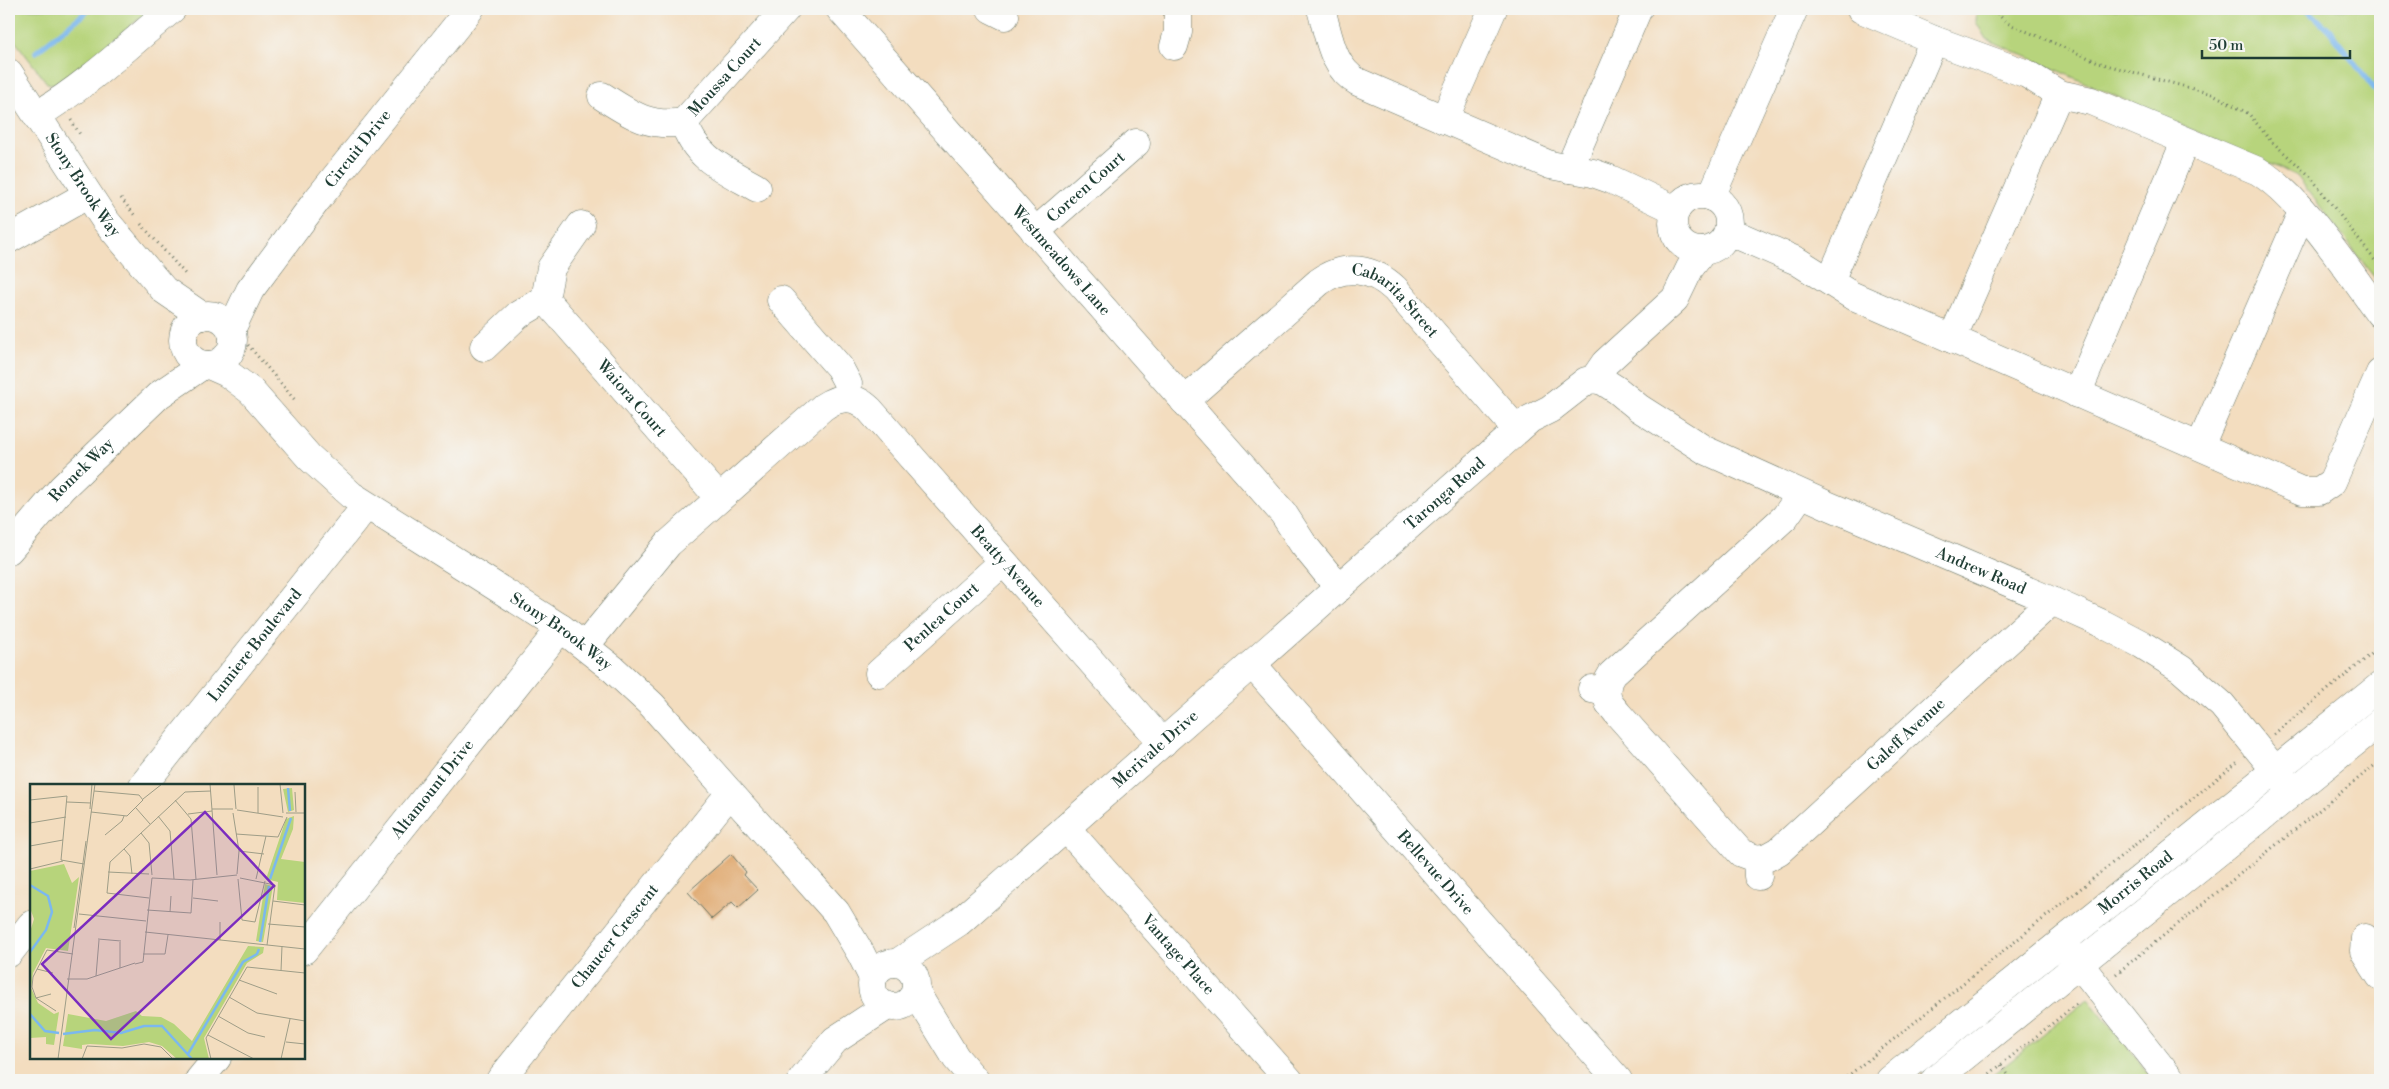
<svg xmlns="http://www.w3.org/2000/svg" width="2389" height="1089" font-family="'Libre Bodoni',serif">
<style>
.green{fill:#b7d47b;stroke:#6b8858}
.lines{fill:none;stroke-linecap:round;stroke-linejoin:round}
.stream{stroke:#7bb8ee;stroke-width:5.5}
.building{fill:#e1ad77}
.minor-casing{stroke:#697565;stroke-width:29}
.path{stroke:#697565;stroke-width:3;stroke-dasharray:1 4;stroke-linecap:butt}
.minor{stroke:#fff;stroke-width:28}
.labels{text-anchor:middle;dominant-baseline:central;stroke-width:4;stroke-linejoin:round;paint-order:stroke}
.street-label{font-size:16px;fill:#1f3d34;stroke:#f6f6f2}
.inset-river{fill:none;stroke:#7bb8ee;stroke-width:2.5}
.inset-road{fill:none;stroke:#9e9d87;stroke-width:1}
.view{fill:#7b2cbf;fill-opacity:0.15;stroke:#7b2cbf;stroke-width:2.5}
.inset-edge{fill:none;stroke:#1f3d34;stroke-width:2.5}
</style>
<rect width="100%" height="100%" fill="#f6f6f2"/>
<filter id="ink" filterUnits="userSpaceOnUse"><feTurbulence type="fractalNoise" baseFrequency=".02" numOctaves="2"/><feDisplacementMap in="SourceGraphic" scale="10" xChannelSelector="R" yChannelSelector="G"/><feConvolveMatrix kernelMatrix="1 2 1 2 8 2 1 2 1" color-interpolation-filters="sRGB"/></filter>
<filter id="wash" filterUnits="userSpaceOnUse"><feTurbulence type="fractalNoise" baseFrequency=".0096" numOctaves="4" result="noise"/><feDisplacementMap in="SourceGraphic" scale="20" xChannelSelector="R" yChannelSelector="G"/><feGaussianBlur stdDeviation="1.12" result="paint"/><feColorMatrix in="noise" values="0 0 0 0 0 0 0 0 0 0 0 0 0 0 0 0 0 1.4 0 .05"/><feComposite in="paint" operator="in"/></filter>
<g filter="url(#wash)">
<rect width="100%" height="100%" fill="#f3ddbf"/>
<path class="green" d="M19,9H151L59,85L47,83L9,33V16Z
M1977,9H2380V285L2297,176L1986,39L1976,22Z
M2088,999L2154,1080H1987Z"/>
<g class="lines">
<path class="stream" d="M2307,9L2329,30L2380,96
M36,52L90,9"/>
</g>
<g id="blocks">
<path class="building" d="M731,854L746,872L744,875L758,890L738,908L732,902L712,919L688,892Z"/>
</g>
</g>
<g filter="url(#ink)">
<use href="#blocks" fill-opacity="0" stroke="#697565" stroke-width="1"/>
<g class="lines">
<g class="minor-casing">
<g id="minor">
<path id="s1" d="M840,9L1283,513L1303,544L1339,588"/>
<path d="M991,9L1005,16"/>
<path d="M1321,9C1329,36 1332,68 1358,82L1550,165L1593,173L1610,179L1676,210"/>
<path d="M1861,9L1934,40L2027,74L2059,94L2091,101L2258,171C2302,198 2348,271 2380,314"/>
<path d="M1174,46L1178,32V9"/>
<path id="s2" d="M9,73L105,220L164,290L202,316"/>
<path d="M602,96C630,114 649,128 684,122C695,159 726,170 757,188"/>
<path d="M37,115C86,86 128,46 172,9"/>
<path d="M1444,120L1493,9"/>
<path id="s3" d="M684,122L786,9"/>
<path d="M1569,169L1638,9"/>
<circle cx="1701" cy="223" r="28"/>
<path d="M1711,197L1794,9"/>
<path d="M1728,231L1797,261L1851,295L2302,491H2319L2332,482L2380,373"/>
<path id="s4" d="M1035,232L1136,143"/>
<path d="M9,239L87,195"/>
<path d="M1830,281L1934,40"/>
<path id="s5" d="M545,299L719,498"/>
<path d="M781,300L839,367L848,384L846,397"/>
<circle cx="208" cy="340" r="25"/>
<path id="s6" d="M231,330L250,290L317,200L470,9"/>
<path d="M1952,339L2059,94"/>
<path d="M484,347L518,315L545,299L551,268L581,225"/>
<path id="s7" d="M209,365L227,373L251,391L309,457L351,495L561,628L613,669L652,705L836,912L861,954L873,978"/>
<path id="s8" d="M1594,379L1603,381L1617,390L1639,408L1705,450L1827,505L2052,601L2103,624L2141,644L2181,669L2222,705L2293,792"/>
<path d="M2077,394L2185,142"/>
<path id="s9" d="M1184,401L1319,282C1344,263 1373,268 1395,289L1517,430"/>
<path d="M2200,446L2302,212"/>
<path id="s10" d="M9,550L62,488L159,395L203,365"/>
<path id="s11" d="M585,646L668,544L823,407C841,395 855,395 870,410L1163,743"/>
<path id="s12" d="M1252,664L1618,1080"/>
<path id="s13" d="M879,673L1003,562"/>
<path d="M1592,689L1606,692L1609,703L1618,714L1741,853L1757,859L1758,876"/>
<path d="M1606,692L1608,681L1612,674L1785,517L1801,494"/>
<path id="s14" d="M143,785L366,506"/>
<path id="s15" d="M1066,828L1289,1080"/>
<path id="s16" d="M1757,859L1768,857L1779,851L2052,601"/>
<path d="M2365,938L2364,951L2380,976"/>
<path id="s17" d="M304,950L561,628"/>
<path d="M2068,950L2171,1080"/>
<path d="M9,953L31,925"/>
<path id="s18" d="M897,963L959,922L1530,419L1550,409L1586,381L1594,379L1605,363L1675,299L1690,268L1703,251"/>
<circle cx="894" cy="985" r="22"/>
<path d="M915,991L956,1058L975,1080"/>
<path d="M199,1080L217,1058"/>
<path id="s19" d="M500,1080L730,793"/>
<path d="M802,1080L835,1040L887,1006"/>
<path id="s20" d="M1890,1080L2380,686"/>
<path d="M1935,1080L2380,722"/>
</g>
</g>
<path class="path" d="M1996,9V12L2007,23L2103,64L2215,95L2249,114L2270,140L2309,175L2380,267
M9,13L14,9
M71,120L81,136
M121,198L136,217
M141,224L186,275
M248,345L295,400
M2274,734L2380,647
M2116,974L2380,761
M2001,1065L2012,1080
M1843,1080L2239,761
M1982,1080L2079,1002"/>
<use href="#minor" class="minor"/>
</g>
</g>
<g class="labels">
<g class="street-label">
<text stroke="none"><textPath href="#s3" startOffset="61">Moussa Court</textPath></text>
<text stroke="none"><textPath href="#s6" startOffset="222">Circuit Drive</textPath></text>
<text stroke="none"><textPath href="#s2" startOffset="134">Stony Brook Way</textPath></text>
<text stroke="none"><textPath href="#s4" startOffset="68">Coreen Court</textPath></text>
<text stroke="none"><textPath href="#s1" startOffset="335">Westmeadows Lane</textPath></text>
<text stroke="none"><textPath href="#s9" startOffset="270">Cabarita Street</textPath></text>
<text stroke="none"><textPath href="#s5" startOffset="132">Waiora Court</textPath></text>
<text stroke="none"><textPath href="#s10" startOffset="108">Romek Way</textPath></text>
<text stroke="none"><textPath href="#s18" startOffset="722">Taronga Road</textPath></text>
<text stroke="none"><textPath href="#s11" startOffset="599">Beatty Avenue</textPath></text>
<text stroke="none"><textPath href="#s8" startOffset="434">Andrew Road</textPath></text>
<text stroke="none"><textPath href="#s13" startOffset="84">Penlea Court</textPath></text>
<text stroke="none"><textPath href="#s7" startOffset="445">Stony Brook Way</textPath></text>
<text stroke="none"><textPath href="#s14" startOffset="179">Lumiere Boulevard</textPath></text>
<text stroke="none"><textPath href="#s16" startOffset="196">Galeff Avenue</textPath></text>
<text stroke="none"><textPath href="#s18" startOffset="336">Merivale Drive</textPath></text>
<text stroke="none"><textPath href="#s17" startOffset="206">Altamount Drive</textPath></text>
<text stroke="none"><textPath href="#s12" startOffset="278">Bellevue Drive</textPath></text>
<text stroke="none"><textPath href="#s20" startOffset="315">Morris Road</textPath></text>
<text stroke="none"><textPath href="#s19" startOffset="184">Chaucer Crescent</textPath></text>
<text stroke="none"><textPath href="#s15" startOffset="169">Vantage Place</textPath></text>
</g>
</g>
<g transform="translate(30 784)">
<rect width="275" height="275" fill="#f3ddbf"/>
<path d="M262,4L264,26L258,28L253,5ZM264,32L263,45L251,75L275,78V119L247,116L248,98L236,95L256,35ZM34,80L42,99L49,93L38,167L16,164L3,189L1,204L8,219L24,230L29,228L24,261L16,260V253L0,254V148L4,135L0,124V87ZM235,100L243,102L233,158L226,157ZM218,162L234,163L233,169L217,179L174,254L179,275H147L132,262L119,258L93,262L60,260L52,261V265L33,262L38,230L76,237L106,227L112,232L131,233L144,240L162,257Z" fill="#b7d47b"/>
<path class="inset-river" d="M258,4L260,27M240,95L261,34M0,101L18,112L22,128L16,146L0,168M230,158L239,102M0,230L15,247L29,249M33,250L65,246L91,249L114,242H132L162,275M158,270L213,178L227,170L229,165"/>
<path class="inset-road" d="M180,0L187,91M250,0L253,29M204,1L206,25M228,3V29M265,8L266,28M113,15L132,0M0,16L37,12L31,76L54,80M145,16L161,35L166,95M37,18L61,19M106,24L120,40M60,25L62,0M182,25H203M207,26L253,33M61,28L97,32L113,16L109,11L64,7M203,29L209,67L207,90M256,29H275M158,30L182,27M128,32L140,47L144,95M0,39L36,33M111,49L119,59L122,91M206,50L248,53L257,33M75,51L92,37L94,32M0,62L33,56M94,65L100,72L102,90M209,67L234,70M0,85L33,77M78,88L119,90M122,94L160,96L207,91M210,94L245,101L237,161M208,95L212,136L225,138L235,97M226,95L236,52M119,114L77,109L80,78L155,8L181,7M163,114L188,117M243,117L275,121M117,126L161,129L163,96M0,127V144M140,128L141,112M49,130L116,137M238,140L275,143M44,144L56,57M115,148L275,165M68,155L91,157M190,156V138M113,170H135L138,151M105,180L113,178L122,94M90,184V158M7,185L23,189M251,187L252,162M66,192L69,156M37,195H57L105,179M209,196L247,210M199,213L227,229L275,237M6,214L21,210M26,227L6,214L2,203L3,193L17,166L43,170M188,232L218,249L235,253M178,251L224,275M256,258L275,260M28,275L65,0M52,275L57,262L92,264L114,260L131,263L143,275M181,275L176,254L217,183L275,189M251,275L260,235"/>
<path class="view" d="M175,28L244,102L81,255L12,180Z"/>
<rect width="275" height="275" class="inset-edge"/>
</g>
<rect width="2389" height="1089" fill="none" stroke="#f6f6f2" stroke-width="30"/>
<path d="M2202 50v8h148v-8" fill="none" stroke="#1f3d34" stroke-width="2.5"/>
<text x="2209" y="50" font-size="15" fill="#1f3d34" stroke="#f6f6f2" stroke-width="4" paint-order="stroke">50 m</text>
</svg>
